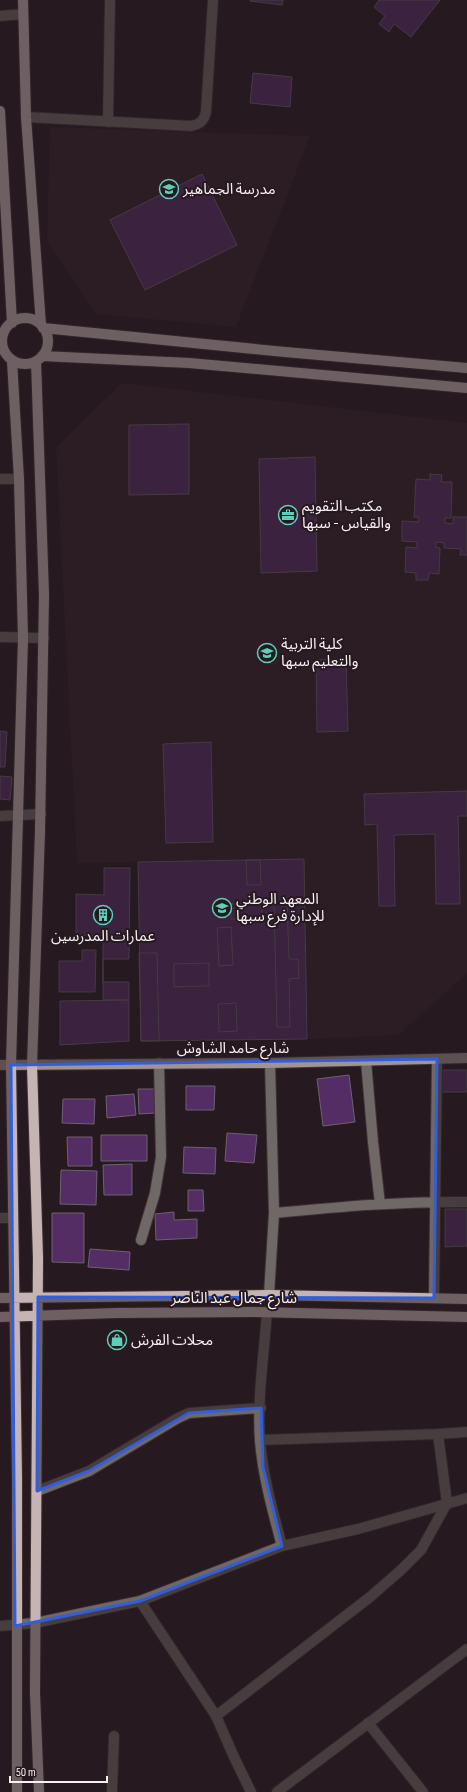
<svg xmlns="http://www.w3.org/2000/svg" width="467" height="1792" font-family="'Sofia Sans Condensed','Noto Sans Arabic',sans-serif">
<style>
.built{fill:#34212a}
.building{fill:#542d65;stroke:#6b626f}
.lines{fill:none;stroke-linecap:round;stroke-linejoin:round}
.street-casing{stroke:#3f3338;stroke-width:12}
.secondary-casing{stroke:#3f3338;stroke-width:12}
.primary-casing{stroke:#3f3338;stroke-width:12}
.street{stroke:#706867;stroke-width:10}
.secondary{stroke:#a09392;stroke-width:10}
.primary{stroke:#c5b4b3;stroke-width:10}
.marked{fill:none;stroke:#335edb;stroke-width:3;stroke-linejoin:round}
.labels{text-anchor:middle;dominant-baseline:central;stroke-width:4;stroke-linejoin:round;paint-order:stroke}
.poi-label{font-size:15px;fill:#f8eff3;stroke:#26191f;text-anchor:start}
.street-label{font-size:15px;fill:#f8eff3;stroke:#26191f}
</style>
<rect width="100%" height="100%" fill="#26191f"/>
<path class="built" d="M50,127L310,136L236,327L96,314L47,241Z
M122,383L467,423V973L399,1035L307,1039L303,859L77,863L56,447Z"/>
<path class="building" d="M250,0H283L282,5L250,1Z
M379,0H440L411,37L394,24L389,32L379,24L385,16L374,7Z
M253,73L292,77L290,107L250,103Z
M202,174L237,245L145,290L110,220Z
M189,424V494L129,495V425Z
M315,457L317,571L261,573L259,459Z
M430,474L442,475L441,482H452L451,518H445V523L453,524V517H467V555H460L461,549L444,548V543L436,542V547L440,548L439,574L429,573L428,580H416V573L405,572L406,547L417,548V542L402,541V521L418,522L419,517H414L416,479L430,480Z
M346,659L348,731L317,732L316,660Z
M0,731L7,732L5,767H0Z
M211,742L213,842L166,843L163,744Z
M0,776L12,777L10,800L0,799Z
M467,791V816H458L460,904H436L435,834L394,835L395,906H379L377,824L365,825L364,794Z
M304,859L307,1039L141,1041L138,862Z
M246,860H260L261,885H247Z
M104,868H130L129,959H103V982V936L76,935V894L104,895Z
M249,899H262V922H249V919H231V904H249Z
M287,901L289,959H298L299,978L289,979L290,1027H277L274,902Z
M231,927L233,965L219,966L217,928Z
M82,950H96L95,992H59V961H82Z
M139,953H157L159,1041H141Z
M209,963V986L174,987V964Z
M103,982H129V1000H103Z
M129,1000V1041L60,1045V1001Z
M236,1003L237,1031L219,1032L218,1004Z
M440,1070H467V1092H441Z
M349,1075L355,1122L323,1126L317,1079Z
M186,1086H215L214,1110H186Z
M138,1089H155V1113L139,1114Z
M134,1094L136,1115L107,1118L106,1096Z
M63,1099H95L94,1124L62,1123Z
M227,1133L257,1135L254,1163L225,1161Z
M101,1135H147V1161H101Z
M67,1137H92V1166H68Z
M184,1147L216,1148L215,1174L183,1173Z
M132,1164V1195H104L103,1165Z
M61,1170L97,1171L96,1205L60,1204Z
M188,1190H203L204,1211H188Z
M445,1209H467V1246L445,1247Z
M174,1212V1220L197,1219V1238L156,1240L155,1214Z
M52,1213H84V1263L52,1262Z
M90,1249L130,1252L129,1270L88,1267Z"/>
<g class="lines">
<g class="street-casing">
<path id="street" d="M0,16L23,14
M26,117L191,126C200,124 204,121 206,112L213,0
M108,122L110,0
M0,479H19
M0,637L44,638
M0,816L41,814
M366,1061L373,1142L380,1204
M274,1213C338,1207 403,1201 467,1202
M0,1218H13
M141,1240L155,1193L161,1157L159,1063
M269,1295L274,1213L270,1063
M434,1298L437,1059
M267,1312C264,1355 257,1399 260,1441C263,1477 273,1512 282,1546
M438,1434L467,1432
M37,1491L89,1471L178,1418L189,1413L261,1408
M140,1601L216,1716L370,1597L401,1570L421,1550L447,1503L438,1434L260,1440
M0,1626L35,1623L140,1601L282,1546L358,1529L467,1498
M216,1716L234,1757L251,1792
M368,1723L423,1792
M112,1792L114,1736
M277,1792L467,1649"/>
</g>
<g class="secondary-casing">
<path id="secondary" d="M0,1065L270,1063L467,1058"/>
</g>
<g class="primary-casing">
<path id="primary" d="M23,0L26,117L41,325
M0,111L12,323
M2 341a23 23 0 1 1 46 0a23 23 0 1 1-46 0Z
M43,328L285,352L467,368
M42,356L189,363L467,388
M12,361L19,479L23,638L11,1065L17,1479V1792
M36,361L44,595L40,831L32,1065L38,1258L35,1693L39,1792
M0,1298L269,1295L467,1299
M0,1317L116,1313L252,1312L467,1317"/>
</g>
<use href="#street" class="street"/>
<use href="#secondary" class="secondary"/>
<use href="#primary" class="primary"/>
</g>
<path d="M0 0H467V1792H0ZM437,1059L434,1298L38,1297L37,1491L89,1471L189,1413L261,1408L263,1467L282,1546L140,1601L15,1626L11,1065Z" fill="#26191f" fill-opacity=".55" fill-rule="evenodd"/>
<path class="marked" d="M437,1059L434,1298L38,1297L37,1491L89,1471L189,1413L261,1408L263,1467L282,1546L140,1601L15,1626L11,1065Z"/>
<defs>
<g id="school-ring" transform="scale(1)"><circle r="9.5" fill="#26191f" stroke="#5dceb9" stroke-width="1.5"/><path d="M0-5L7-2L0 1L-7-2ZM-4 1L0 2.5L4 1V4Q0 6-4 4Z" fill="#5dceb9"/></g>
<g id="office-ring" transform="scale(1)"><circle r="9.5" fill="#26191f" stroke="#5dceb9" stroke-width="1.5"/><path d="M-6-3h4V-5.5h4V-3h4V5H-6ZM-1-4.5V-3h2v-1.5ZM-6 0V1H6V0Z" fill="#5dceb9"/></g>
<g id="university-ring" transform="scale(1)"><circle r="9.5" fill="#26191f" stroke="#5dceb9" stroke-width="1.5"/><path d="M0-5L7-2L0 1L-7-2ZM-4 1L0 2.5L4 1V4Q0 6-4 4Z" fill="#5dceb9"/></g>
<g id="building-ring" transform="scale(1)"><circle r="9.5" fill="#26191f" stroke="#5dceb9" stroke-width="1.5"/><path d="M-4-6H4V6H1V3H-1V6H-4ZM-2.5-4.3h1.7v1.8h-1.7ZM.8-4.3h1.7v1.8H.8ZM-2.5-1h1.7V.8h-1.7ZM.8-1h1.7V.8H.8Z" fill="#5dceb9"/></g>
<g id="shop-ring" transform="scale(1)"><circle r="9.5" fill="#26191f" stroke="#5dceb9" stroke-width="1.5"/><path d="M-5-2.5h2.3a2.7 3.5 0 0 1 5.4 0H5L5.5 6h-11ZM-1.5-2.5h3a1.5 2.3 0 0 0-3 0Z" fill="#5dceb9"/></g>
</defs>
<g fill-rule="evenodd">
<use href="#school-ring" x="169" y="189"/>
<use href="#office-ring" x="288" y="515"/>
<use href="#university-ring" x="267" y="653"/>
<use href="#university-ring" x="222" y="908"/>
<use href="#building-ring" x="103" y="915"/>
<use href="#shop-ring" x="117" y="1340"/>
</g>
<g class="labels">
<g class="poi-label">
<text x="183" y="189">مدرسة الجماهير</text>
<text x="302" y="506">مكتب التقويم<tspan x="302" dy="17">والقياس - سبها</tspan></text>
<text x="281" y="644">كلية التربية<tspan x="281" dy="17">والتعليم سبها</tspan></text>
<text x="236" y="899">المعهد الوطني<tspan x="236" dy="17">للإدارة فرع سبها</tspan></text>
<text x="103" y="936" text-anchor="middle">عمارات المدرسين</text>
<text x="131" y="1340">محلات الفرش</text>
</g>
<g class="street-label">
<text x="233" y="1048">شارع حامد الشاوش</text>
<text x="234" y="1298">شارع جمال عبد الناصر</text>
</g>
</g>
<path d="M10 1776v6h97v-6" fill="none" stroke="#f8eff3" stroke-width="2"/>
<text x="16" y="1776" font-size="12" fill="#f8eff3" stroke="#26191f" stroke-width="3" paint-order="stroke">50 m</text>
</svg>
